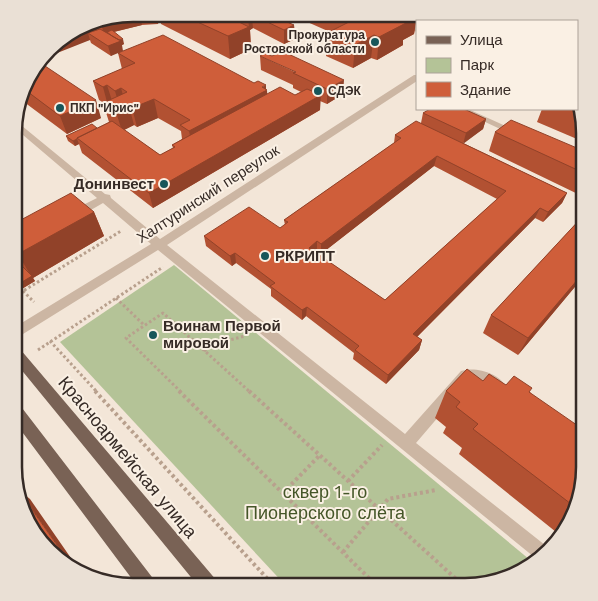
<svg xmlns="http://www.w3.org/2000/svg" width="598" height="601" font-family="'Work Sans',sans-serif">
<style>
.green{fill:#b4c397}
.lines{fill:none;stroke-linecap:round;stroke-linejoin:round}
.path-far1{stroke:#b8a08d;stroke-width:3;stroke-dasharray:2.5 2.5;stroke-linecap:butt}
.path{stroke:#b8a08d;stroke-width:4;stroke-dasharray:3 3;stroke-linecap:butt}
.minor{fill:#ccb6a3;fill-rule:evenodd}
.major{fill:#796255;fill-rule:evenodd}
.wall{fill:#b25132;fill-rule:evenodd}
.shaded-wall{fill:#914229}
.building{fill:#cf5e3a;stroke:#914229;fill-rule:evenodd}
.poi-dot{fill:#18565a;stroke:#faf0e4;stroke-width:2}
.labels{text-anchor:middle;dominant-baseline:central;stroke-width:4;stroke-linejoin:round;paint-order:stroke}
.far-poi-label{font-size:12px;font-weight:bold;fill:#362b26;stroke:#faf0e4;text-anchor:start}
.poi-label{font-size:15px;font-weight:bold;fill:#362b26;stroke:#faf0e4;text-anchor:start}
.street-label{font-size:15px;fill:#362b26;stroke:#faf0e4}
.near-street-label{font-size:18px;fill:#362b26;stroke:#faf0e4}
.near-park-label{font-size:18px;fill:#455628;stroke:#faf0e4}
.rim{fill:none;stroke:#362b26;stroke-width:2.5}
</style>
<rect width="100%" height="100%" fill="#f3e6d8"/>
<path class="green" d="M174,265L535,564L472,587H287L60,342Z"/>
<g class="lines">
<path class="path-far1" d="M23,291L34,302
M15,294L23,291L121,231
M116,298L144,325
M50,341L97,392
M38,350L163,267
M204,351L214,344L245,336
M181,392L126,338L163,313L250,392"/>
<path class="path" d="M95,391L275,587
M179,391L378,587
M249,391L465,587
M348,481L382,445
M283,493L320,455
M343,552L388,499L436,490"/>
<path class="minor" d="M443,15H453L450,17Z
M376,16H386L417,27V32Z
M414,75H417V81L167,245L405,434L461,371C475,366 500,373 506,387L504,391L499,393L483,384L469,381L416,443L550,549L539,561L158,250L15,339V327L151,244L103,203L77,218H69L68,215L69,212L97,198L16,129V121L105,194L110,195L111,198L160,239Z
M457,109H468L521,133L519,135H513Z"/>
<path class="major" d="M15,347L20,349L217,581L220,587H199L15,362Z
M14,403L19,404L155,581L158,587H138L14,421Z"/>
</g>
<path class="wall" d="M417,16L414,34L403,40V45L377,60L371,58L353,68L326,56L327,33L330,32L296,17Z
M278,18L294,25L295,39L284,44L253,28L250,30L251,49L230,59L161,24L160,19Z
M160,19L158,24L142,25L114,32L124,44L122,45L111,56L91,43L90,40L55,43L94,20Z
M118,53L266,90L267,94L295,95L301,92L293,88V85L261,70L260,56L343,94L327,104L320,101V110L153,208L82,153L79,144L75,146L68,141L66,136L97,128L109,122L103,103H104L99,100L93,81L122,69ZM158,118L181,131L182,139L172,145L173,148L160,155L124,130L134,125L137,127Z
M30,73L101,118L67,134L20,99Z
M577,106L584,126V142L537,122L542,109H577Z
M423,113L486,119L483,129L463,143L567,193L562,203L543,222L535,218L417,337L422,340L419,350L386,384L353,359L354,353L306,316L302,320L271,296V289L236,263L232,266L206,246L204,236L280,228L285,225L284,220L394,143L395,135L421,123ZM434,166L497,199L385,300L316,253L317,252L321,254Z
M495,132L584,151V197L489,151Z
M94,212L104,236L33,278L35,281L20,290L19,288L15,290V220L17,222Z
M584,215V276L518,355L483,333L491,315Z
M483,381L506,385L530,392L584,475L568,527L561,536L459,454L462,448L443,433L446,427L435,418L446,391Z"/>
<path class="shaded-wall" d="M410,16H417L414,34L403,40V45L377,60L379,37L401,21Z
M248,18H252L253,28L250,30L251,49L230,59L228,36L249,27Z
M94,20L99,36L88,33L90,40L42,59L55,43Z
M100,20H141L142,25L109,33L107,32V33L104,34Z
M294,25L295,39L284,44V30Z
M374,35L371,58L353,68L355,45Z
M123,39L124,44L122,45L123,51L111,56L108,46L117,41Z
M344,80L343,94L327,104V89Z
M107,85L113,104L108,106L103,87Z
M266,85V91L267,90L268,109L193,150L189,131Z
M121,88L126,106L120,109L115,91Z
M321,95L320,110L153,208L149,193Z
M154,99L158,118L137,127L132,108Z
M96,100L101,118L67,134L60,116Z
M129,106L134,125L122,131L116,112Z
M486,119L483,129L463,144L466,133Z
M77,139L79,144L75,146L73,141Z
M437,156L434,166L321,254V244Z
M567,193L562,203L543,222L548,212Z
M540,208L535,218L410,344L413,334Z
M94,212L104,236L33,278L35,281L20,290L17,285L31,276L18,254Z
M317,241V252L309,258V248Z
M235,253L236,263L232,266L230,256Z
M584,272V276L518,355L528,338Z
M15,283L19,288L15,290Z
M307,307L306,316L302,320V310Z
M422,340L419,350L386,384L388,375Z
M15,479L22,489L20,491Z
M20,491L30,499L82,574L76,572L21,494Z"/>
<path class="building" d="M410,16L401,21L406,23L379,37L374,35L355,45L327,33L355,19L349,17Z
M231,18L249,27L228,36L191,19Z
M259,18H278L294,25L284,30Z
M100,29L121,41L108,46L88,33Z
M112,30L123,39L119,40L112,36L107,32Z
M163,35L254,83L258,81L266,85L262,87L267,90L189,131L180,125L190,120L154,99L132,108L129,106L116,112L103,103L127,92L121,88L115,91L107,85L103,87L93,81L135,63L118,53Z
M282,51L344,80L327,89L293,73L296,72L260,56L265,53L272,56Z
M39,62L96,100L60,116L24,89L30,73Z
M280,87L295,95L307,89L321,95L149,193L77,138L112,121L160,155L175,147L172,145Z
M430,109H464L486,119L466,133L423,113Z
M511,120L584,151V173L495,132Z
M416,121L567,193L548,212L540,208L413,334L422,340L388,375L355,350L359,346L307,307L302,310L270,286L275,283L235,253L230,256L204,236L249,207L280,228L288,222L284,220L401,138L395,135ZM437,156L506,191L385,300L309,248L317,241L321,244Z
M92,124L97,128L77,138V139L73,141L66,136Z
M71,193L94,212L18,254L15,251V220L17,222Z
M584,215V272L528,338L491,315Z
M15,259L32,276L17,285L15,283Z
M467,369L483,381L489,374L506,385L514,376L532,388L529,392L584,430V475L575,507L473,429L478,424L456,407L460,402L446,391Z
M21,494L76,572L74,571L38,540Z"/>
<g class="poi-dot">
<circle cx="375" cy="42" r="5"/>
<circle cx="318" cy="91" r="5"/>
<circle cx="60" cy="108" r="5"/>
<circle cx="164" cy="184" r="5"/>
<circle cx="265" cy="256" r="5"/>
<circle cx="153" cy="335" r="5"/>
</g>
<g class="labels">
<g class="far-poi-label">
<text x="365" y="35" text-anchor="end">Прокуратура<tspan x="365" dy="14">Ростовской области</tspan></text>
<text x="328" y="91">СДЭК</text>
<text x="70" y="108">ПКП "Ирис"</text>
</g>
<g class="poi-label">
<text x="154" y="184" text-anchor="end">Донинвест</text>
<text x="275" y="256">РКРИПТ</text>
<text x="163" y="326">Воинам Первой<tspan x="163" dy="17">мировой</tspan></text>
</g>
<g class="street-label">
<text transform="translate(208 194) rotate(-33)">Халтуринский переулок</text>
</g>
<g class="near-street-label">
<text transform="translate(128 457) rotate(50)">Красноармейская улица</text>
</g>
<g class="near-park-label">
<text x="325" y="491">сквер 1-го<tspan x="325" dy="21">Пионерского слёта</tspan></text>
</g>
</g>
<path d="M0 0H598V601H0ZM133 22H465A111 111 0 0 1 576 133V467A111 111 0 0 1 465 578H133A111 111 0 0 1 22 467V133A111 111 0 0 1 133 22Z" fill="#eae0d5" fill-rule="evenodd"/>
<path class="rim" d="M133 22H465A111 111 0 0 1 576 133V467A111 111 0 0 1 465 578H133A111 111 0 0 1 22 467V133A111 111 0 0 1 133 22Z"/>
<rect x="416" y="20" width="162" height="90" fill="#faf0e4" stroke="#aca198"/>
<rect x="426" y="36" width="25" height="8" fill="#796255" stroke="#aca198"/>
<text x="460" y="45" font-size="15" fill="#362b26">Улица</text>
<rect x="426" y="58" width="25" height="15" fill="#b4c397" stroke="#aca198"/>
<text x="460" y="70" font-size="15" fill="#362b26">Парк</text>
<rect x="426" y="82" width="25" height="15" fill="#cf5e3a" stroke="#aca198"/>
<text x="460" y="95" font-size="15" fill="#362b26">Здание</text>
</svg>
